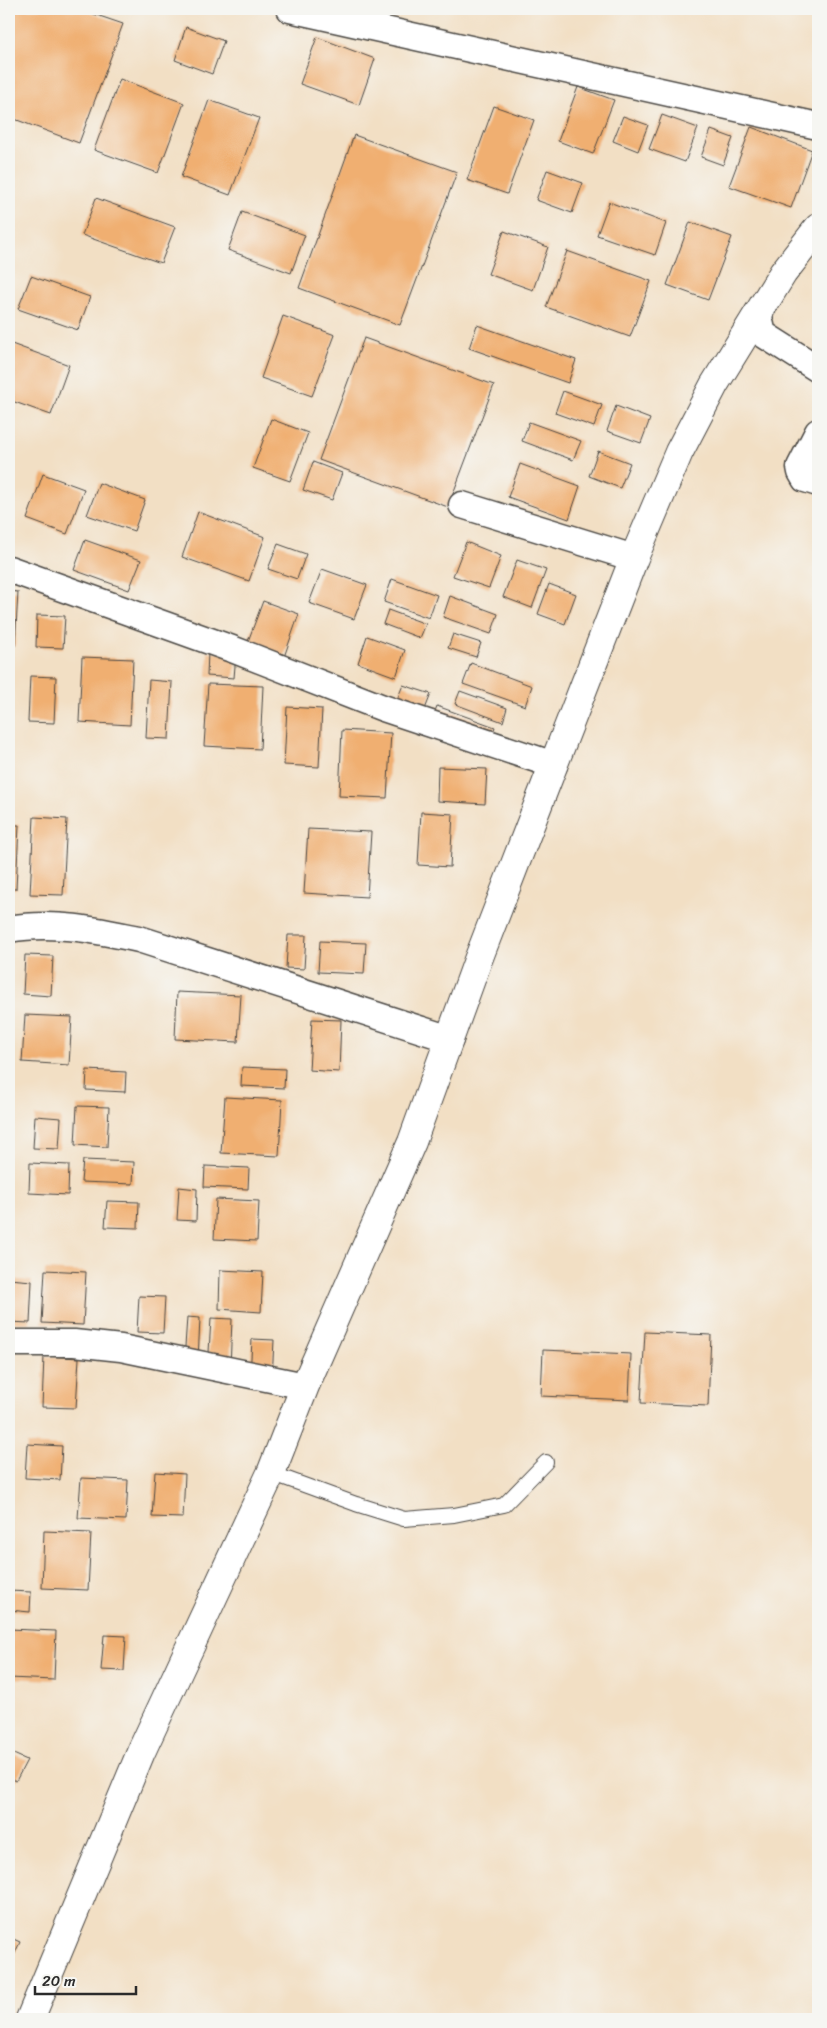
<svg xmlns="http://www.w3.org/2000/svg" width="827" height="2028" font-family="Sriracha,sans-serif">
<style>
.building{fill:#f0af71}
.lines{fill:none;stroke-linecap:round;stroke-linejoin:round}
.lane-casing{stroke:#494642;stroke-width:16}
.street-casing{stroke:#494642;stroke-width:29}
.secondary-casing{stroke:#494642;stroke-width:30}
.lane{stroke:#fff;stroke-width:14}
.street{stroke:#fff;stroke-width:26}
.secondary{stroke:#fff;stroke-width:28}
</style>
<rect width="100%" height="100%" fill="#f6f6f2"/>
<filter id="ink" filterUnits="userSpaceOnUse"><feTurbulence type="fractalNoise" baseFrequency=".02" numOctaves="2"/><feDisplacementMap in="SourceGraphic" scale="10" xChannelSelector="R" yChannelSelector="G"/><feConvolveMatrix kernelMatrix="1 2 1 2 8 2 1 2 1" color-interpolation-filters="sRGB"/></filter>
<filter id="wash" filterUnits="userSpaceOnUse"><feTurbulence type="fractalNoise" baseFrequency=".0096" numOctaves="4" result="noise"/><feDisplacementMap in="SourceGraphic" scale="20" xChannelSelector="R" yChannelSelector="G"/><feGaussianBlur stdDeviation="1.12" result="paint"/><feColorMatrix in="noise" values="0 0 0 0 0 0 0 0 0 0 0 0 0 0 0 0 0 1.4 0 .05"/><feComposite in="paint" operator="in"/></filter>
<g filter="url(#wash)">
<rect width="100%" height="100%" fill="#f2dfc4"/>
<g id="blocks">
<path class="building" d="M9,9H79L123,24L79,143L9,117Z
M186,27L224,41L212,74L175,60Z
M317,37L375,59L359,105L300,84Z
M120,79L184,103L158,173L94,150Z
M578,87L614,100L593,154L558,141Z
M209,100L259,118L230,195L181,177Z
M494,106L534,120L507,194L467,180Z
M662,115L698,128L685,162L649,149Z
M623,116L648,125L638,151L613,141Z
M751,127L812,150L791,208L729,186Z
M711,130L733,138L723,165L701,157Z
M354,135L457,172L400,325L299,288Z
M547,170L583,183L572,213L536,200Z
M96,198L175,227L161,263L82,235Z
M609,202L666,223L655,255L597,235Z
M242,212L305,235L291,273L228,250Z
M690,222L732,237L708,300L667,285Z
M504,231L548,247L533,290L488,274Z
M567,251L651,281L630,337L546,307Z
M31,276L90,297L78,330L18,309Z
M283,316L335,335L312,396L261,378Z
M477,325L576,360L568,383L469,348Z
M364,338L494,385L448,507L319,460Z
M9,343L69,365L51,415L9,400Z
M563,391L602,405L594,427L555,413Z
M616,406L650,419L641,443L607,431Z
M271,419L308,433L290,481L253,468Z
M529,422L581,441L573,460L522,441Z
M598,451L630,463L620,488L589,476Z
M313,462L342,473L332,500L303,490Z
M520,464L580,486L569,519L508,497Z
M43,474L84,489L67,534L27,519Z
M99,483L145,500L134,531L87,515Z
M198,512L265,537L249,581L182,557Z
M85,540L141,560L129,590L74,570Z
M466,542L501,556L489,588L453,576Z
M278,544L306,554L297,579L268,569Z
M517,560L546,570L532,608L503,597Z
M322,569L367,585L354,619L309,603Z
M392,579L437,595L429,618L384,602Z
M549,584L576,594L565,624L538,614Z
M9,591L18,592L15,646L9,645Z
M450,596L498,614L491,634L443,617Z
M263,601L299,614L284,657L247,644Z
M388,610L426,624L420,638L383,624Z
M37,615L65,616L63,648L36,647Z
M453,634L481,643L476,657L448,648Z
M367,636L405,650L396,677L358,663Z
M208,652L236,654L234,678L207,676Z
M82,657L133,659L130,725L79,722Z
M471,663L532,686L525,706L463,684Z
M30,676L56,677L54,723L28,722Z
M149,680L172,682L169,739L146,738Z
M208,684L263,686L260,749L204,746Z
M403,685L431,694L422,717L394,707Z
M460,691L507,708L503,722L455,704Z
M437,706L495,727L488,745L430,724Z
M287,707L322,709L319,767L284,765Z
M342,730L391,733L387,798L339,796Z
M438,767L487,769L485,804L437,801Z
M421,812L453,814L450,867L418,865Z
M34,817L67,819L63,895L30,894Z
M9,825H19L16,889H9Z
M308,829L371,832L367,897L304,893Z
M288,935H306L304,969L286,968Z
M320,941L366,943L364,974L318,972Z
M25,955L53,956L51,996L23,994Z
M177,992L241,995L238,1042L175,1039Z
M25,1015L72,1017L69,1065L22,1062Z
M312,1019L341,1020L339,1072L309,1070Z
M242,1067L285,1069L284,1088L241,1086Z
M87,1070L126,1072L125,1092L86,1090Z
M225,1097L282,1100L279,1156L221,1153Z
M77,1106L109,1107L107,1147L75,1145Z
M35,1116L61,1118L59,1149L33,1148Z
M83,1160L134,1162L133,1184L81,1182Z
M30,1163L69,1165L68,1195L29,1193Z
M205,1166L249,1168L248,1189L204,1187Z
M179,1187L197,1189L196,1221L177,1220Z
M216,1199L259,1201L257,1241L214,1239Z
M107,1201L139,1202L138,1228L105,1227Z
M45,1270L86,1272L83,1325L42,1323Z
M220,1270L263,1272L261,1312L219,1309Z
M9,1279L32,1281L30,1323L9,1322Z
M139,1296L165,1297L163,1333L137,1332Z
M187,1317L200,1318L198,1361H184Z
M211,1318L232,1319L230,1369H208Z
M645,1332L711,1335L708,1406L641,1403Z
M252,1339L274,1340L272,1380L250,1378Z
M543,1350L631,1354L629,1400L541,1396Z
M44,1356L79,1358L76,1408L42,1407Z
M27,1444L62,1446L60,1480L25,1478Z
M155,1472L185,1474L183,1518L152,1517Z
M81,1478L128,1480L126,1520L78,1518Z
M44,1531L91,1533L88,1590L42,1588Z
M9,1591L31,1592L30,1612L9,1610Z
M9,1629L56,1631L54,1680L9,1678Z
M104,1635L126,1636L124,1671L101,1670Z
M9,1752L27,1760L16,1781L9,1777Z
M9,1937L20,1942L9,1966Z"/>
</g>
</g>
<g filter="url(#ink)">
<use href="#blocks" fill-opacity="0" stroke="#494642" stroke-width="1"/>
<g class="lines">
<g class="lane-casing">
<path id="lane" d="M271,1473L356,1504L404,1519L454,1515L504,1505L546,1462"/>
</g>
<g class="street-casing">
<path id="street" d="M290,9L818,126
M758,313L763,334L818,369
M818,432L800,467L801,472L805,479L818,483
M462,505L634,558
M9,569L232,649L383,708L554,765
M9,929C53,921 96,930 139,939L450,1039
M9,1343H74L121,1348L305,1386"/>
</g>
<g class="secondary-casing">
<path id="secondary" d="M30,2019L141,1752L271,1473L305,1386L412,1142L478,960L541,797L634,558L679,452L714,385L783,273L818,228"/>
</g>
<use href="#lane" class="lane"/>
<use href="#street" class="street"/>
<use href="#secondary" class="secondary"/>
</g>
</g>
<rect width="827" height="2028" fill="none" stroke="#f6f6f2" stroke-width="30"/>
<path d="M35 1986v8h101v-8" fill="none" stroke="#2b2b2b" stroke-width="2.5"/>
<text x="42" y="1986" font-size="15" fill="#2b2b2b" stroke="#f6f6f2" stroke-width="4" paint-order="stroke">20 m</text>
</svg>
